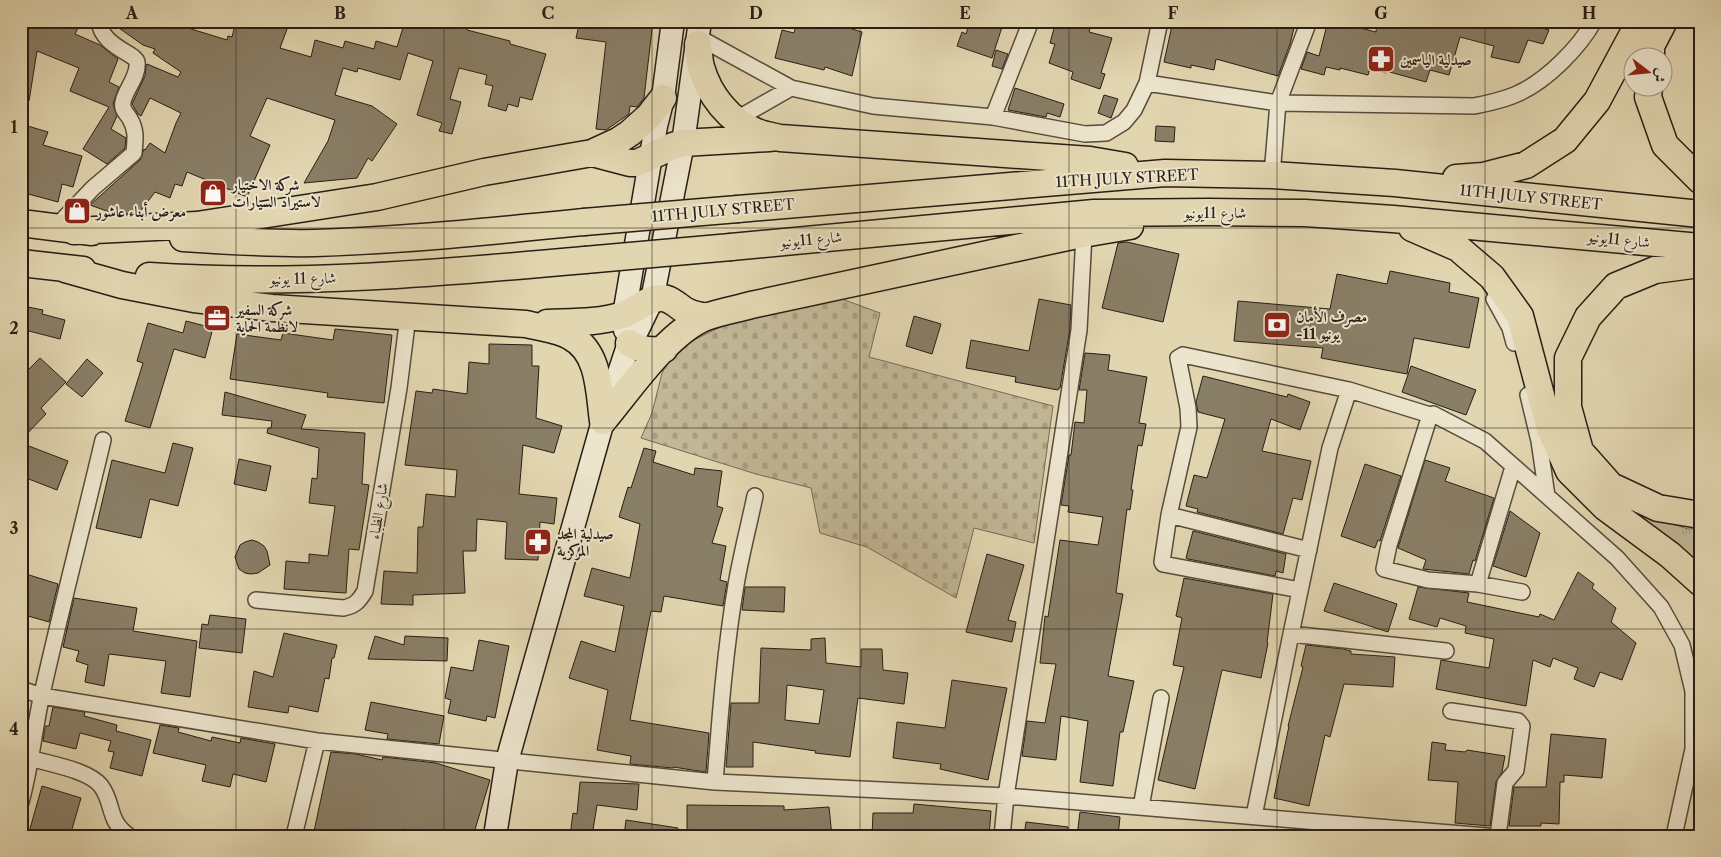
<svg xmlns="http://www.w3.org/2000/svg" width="1721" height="857" font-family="'Libre Caslon Text',Amiri,serif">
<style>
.grass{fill:url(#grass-tufts);stroke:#756a56}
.cemetery{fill:url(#cemetery-stones);stroke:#756a56}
.building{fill:#897e66;stroke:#281e15;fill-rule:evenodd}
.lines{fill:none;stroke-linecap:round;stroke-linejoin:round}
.minor-casing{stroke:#564c3c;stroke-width:18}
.secondary-casing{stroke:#281e15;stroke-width:25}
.trunk-casing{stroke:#281e15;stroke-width:29}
.minor{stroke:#ece4cc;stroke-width:15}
.secondary{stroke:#ece4cc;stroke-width:22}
.trunk{stroke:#e2d6b0;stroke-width:26}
.trunk-bridge-casing{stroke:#281e15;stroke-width:29;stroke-linecap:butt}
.trunk-bridge{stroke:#e2d6b0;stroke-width:26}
.grid{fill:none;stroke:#281e15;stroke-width:1;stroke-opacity:0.55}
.labels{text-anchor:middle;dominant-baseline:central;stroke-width:4;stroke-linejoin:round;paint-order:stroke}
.poi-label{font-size:15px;font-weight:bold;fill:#281e15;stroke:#ece4cc;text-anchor:start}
.street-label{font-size:15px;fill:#281e15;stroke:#ece4cc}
.neatline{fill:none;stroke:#281e15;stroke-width:2}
.grid-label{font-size:16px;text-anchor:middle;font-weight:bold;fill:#281e15}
</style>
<defs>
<pattern id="grass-tufts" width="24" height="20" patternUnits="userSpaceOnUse" patternTransform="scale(1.25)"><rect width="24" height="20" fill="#c2b796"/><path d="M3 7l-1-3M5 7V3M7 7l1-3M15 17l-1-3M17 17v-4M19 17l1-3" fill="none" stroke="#a79d80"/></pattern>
<pattern id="cemetery-stones" width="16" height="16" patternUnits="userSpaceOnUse" patternTransform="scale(1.25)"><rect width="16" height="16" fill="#c2b796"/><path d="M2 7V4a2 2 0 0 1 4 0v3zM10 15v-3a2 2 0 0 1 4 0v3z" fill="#a79d80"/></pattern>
</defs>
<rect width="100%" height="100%" fill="#e2d6b0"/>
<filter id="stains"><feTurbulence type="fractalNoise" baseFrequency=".004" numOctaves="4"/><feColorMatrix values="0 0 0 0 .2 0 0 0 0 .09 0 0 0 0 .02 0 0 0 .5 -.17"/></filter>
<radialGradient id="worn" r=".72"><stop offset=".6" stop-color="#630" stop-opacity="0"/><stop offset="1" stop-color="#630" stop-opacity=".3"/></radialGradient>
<path class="grass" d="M1621,508L1688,529L1700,528V573Z"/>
<path class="cemetery" d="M842,299L880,313L869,357L1053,406L1034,543L974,528L956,598L867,547L820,533L811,488L756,474L641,438L652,413L662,373L677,348L731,322L816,302Z"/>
<path class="building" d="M21,21H66L79,26L75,34L100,45L118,59L109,82L119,87L113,104L117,116L111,129L126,138L125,148L107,164L83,149L109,107L70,91L79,68L37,51L29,101L21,100Z
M109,21H175L189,25L188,28L227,40L228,36L232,37L236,21H290L280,48L311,57L315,40L343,48L345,41L374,49L376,41L397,47L405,21H451L468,27L467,30L510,41V44L546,54L532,100L520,97L518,107L508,104L506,111L488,106L493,86L485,84L487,75L459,68L450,99L461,102L452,134L439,131L442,123L417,115L433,61L408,53L400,80L358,68L357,72L343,68L335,95L372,106L397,124L372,161L368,158L357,178L304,183L328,141L335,120L267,98L250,136L270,145L247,197L187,172L182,186L175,184L170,198L155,192L139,213L115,214L90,205L140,160L144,149L145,150L150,143L165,153L176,123L181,113L150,98L141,116L138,114L132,104L145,76L146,66L147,64L178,77L181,72L153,53L155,49L143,45Z
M580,21H653L644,98L637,107L630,106L629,114L606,130L596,129L606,42L576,38Z
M809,21H836V24L862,32L852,76L825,67L824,70L775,58L782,30L794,33L796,26L807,28Z
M970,21H1004L992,58L957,46L962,32L966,34Z
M1056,21H1092L1089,32L1112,38L1101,73L1105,74L1100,89L1071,79L1073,72L1049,63L1055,44L1050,43Z
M1173,21H1284L1295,24L1290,44L1278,76L1216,59L1214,70L1191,65V68L1164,62Z
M1328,21H1334L1376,32L1377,21H1520L1549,30L1543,44L1528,40L1519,63L1491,57L1494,46L1460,37L1449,75L1430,70L1426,82L1386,71V73L1370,69L1368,75L1340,68V70L1326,67L1324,75L1301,69L1307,52L1319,56Z
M996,50L1008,54L1002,69L992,66Z
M1015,88L1064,104L1060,117L1047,113L1046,117L1008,110Z
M1104,95L1118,99L1111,118L1098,113Z
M21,124L48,132L43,145L82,156L73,187L62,184L58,202L21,192Z
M1156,126L1175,127L1174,142L1155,141Z
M1127,242L1179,254L1163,322L1102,308L1118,243Z
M1390,271L1450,283L1449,292L1479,298L1469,348L1414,338L1407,374L1321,358L1323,348L1234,341L1238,301L1330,309L1337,274L1387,284Z
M1039,299L1071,305L1070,329L1060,388H1059L1058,390L1015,382L1016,377L966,368L971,340L1029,351Z
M23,306L43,310L42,314L65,320L60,339L21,329V314Z
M914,316L941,324L932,354L906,346Z
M186,321L213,328L205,358L174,349L150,428L125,421L143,363L137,361L148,323L183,333Z
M335,329L392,335L384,403L327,397L328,393L230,379L237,334L281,340L283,333L333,340Z
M489,344L532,345V366H539L536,418L562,426L554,453L523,445L519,494L557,498L554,524L540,522L538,560L505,559L507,522L477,519L476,551H463L465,593L413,595V605L381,604L384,571L417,573L418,527H423L426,494L455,497L457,470L405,465L416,391L432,393L433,389L467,394L469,362L489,364Z
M1085,353L1110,355L1108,370L1147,377L1139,423L1146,424L1142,446L1138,445L1131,490H1133L1130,510L1127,509L1116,593L1123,594L1108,676L1134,681L1123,732H1120L1113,786L1080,782L1088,721L1061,716L1056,760L1022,756L1027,721L1045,723L1056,664L1040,663L1045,616L1048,617L1060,540L1098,545L1103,517L1068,512L1069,506L1061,505L1069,455H1071L1075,422L1084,423L1087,390H1079Z
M40,358L66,382L41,408L46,414L21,440V377Z
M87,359L103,373L82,397L66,384Z
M1411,366L1476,390L1466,415L1402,392Z
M1203,376L1287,397L1288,394L1310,402L1300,430L1271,419L1262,451L1311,461L1302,500L1293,498L1283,534L1197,512L1198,509L1186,506L1194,475L1207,478L1225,419L1198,412L1196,402Z
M225,392L306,415L301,429L365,433L362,484L369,485L359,550L349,549L346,593L284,589L286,561L309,563V554L328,556L335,506L309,503L312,478L317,479L319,448L267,433L268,428H271L272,421L222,415Z
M21,443L68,461L57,490L21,476Z
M173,443L193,448L178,506L150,499L141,538L96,528L112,460L165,473Z
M644,448L656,451L653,462L694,475L695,468L722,471L717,506L723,508L712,543L726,546L720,580L727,582L723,606L664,596L661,612L651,611L630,720L709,733L706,772L673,767V768L630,764L631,756L597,750L608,690L569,678L581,641L615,652L624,606L584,596L592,568L630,578L640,524L619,517L628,487L631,488Z
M239,459L271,466L266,491L234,484Z
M1425,460L1450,468L1445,481L1494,498L1475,561L1473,560L1469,574L1423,569L1426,560L1398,548Z
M1365,464L1401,476L1380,541L1378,540L1375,548L1341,536Z
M1510,511L1540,533L1526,577L1493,566Z
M1193,531L1286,554L1283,573L1276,571L1275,576L1188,559L1186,558Z
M252,540L258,542L264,546L267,551L270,565L258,573L251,574L245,573L239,569L235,557L240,545L245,542Z
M987,554L1024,565L1008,620L1016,622L1012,642L966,632Z
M1578,572L1594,584L1592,588L1616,608L1611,622L1636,643L1622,680L1600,672L1594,687L1574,679L1578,668L1553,658L1550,667L1533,660L1526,706L1436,689L1441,660L1489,668L1494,639L1465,633L1466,626L1440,618L1437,627L1409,619L1418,587L1469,593L1467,602L1539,617L1540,614L1554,620Z
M26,574L58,584L49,622L21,614V593Z
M1184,578L1273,594L1267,643H1268L1261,678L1222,670L1195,789L1158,780L1184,667L1173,665L1182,618L1176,616Z
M1334,583L1397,604L1388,632L1324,611Z
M745,587H785L784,612L742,610Z
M74,598L137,608L133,631L197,641L190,697L161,693L166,661L109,654L104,686L85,682L88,665L76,661L79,651L63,647Z
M210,615L246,619L242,653L199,648L202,624L208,625Z
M284,633L337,645L334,658H332L329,679L325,678L318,712L289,706L288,713L248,707L254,671L273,677Z
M375,636L404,645L405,636L448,638L447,661L368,659Z
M825,638L826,663L861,667V649H882L883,670L908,673L904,704L858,698L850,757L815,753L816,751L753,742V767H726L731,703H759L761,648L811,650V639ZM787,685L824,690L819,724L785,720Z
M479,640L509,646L495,718L487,716L486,721L448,713L451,700L445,698L451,667L473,671Z
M1306,645L1343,649L1351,651V654L1395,657L1393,687L1344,684L1330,737L1325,735L1309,806L1274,798L1289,726H1288L1303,667L1301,666Z
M952,680L1007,688L988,780L940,769L941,764L893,758L897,722L945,728Z
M371,702L444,716L439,744L387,739L388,734L365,730Z
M53,707L85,712L84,716L117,725L116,731L151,740L142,776L110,768L114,752L108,751L111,741L80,733L76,749L43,741L45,726H49Z
M21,719L27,721L25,737L21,736Z
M160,725L179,728L178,732L211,741L212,737L240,743L241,738L275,744L266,782L233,774L230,787L202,781L206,765L153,753Z
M1551,734L1606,739L1602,778L1564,775V782H1560L1559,824L1541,823V826H1509L1514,787H1546Z
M1432,742L1446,744L1445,750L1465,752L1467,750L1505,756L1502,772L1496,782L1490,826L1455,823L1458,782L1428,780Z
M331,752L356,754L382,760L383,757L436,763L490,780L473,836H426L403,829L402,836H391L362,829L361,836H313Z
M580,782L639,784L637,810L597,805L592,836H570L573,813L577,814Z
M42,786L81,798L70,836H28Z
M914,804L991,811L989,836H872L873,813H913Z
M687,805L784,806V810L829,807L832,836L687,834Z
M1080,812L1120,817L1118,836H1077Z
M626,820L678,828L677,836H624Z
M1026,822L1068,827L1067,836H1024Z"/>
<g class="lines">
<g class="minor-casing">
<path id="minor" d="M698,37L791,88
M1147,83L1160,21
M993,117L1031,21
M735,120L791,88L873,106L993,117L1085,134L1106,133L1124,122L1134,110L1147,83L1278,103L1309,21
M1272,175L1278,103L1474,106C1489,103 1505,100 1519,93C1547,80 1579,48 1594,21
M55,228L93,188L134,153C135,140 137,131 130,119C127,113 121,110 123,102C125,90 139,76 137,62C135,53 101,46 99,21
M1494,299L1510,328L1514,343
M1528,395L1539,441L1547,496
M1430,415L1389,545L1384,569L1428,580L1478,584
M1513,467L1478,584L1522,592
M1169,515L1309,550
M1300,590L1163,564L1162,562L1169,515L1189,427L1188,408L1178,358L1183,355L1349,390L1430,415L1433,414L1485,441L1617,558L1661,607L1682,645L1693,691V749L1674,836
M256,600L343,608C355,606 359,601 365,591L399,388L408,316
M1291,634L1330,448L1349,390
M21,689L42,696L317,741L715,782L1006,796L1487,836
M1451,711L1518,721L1522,726L1516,770L1505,783L1498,836
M30,758C49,764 89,770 101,786C114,803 107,821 129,836
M715,782C720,716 725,650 736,585C741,555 749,525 755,496
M21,802C31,766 34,730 42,694C61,609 83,525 103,440
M1141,807L1161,698
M1254,816L1291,634L1446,651
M294,836L317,741
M1002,836L1006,796L1079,330L1084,234"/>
</g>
<g class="secondary-casing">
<path id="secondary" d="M625,330L624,315L656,126L663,98L673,21
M495,836L507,761L603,421L629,343L638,329L652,300L683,143L700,21"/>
</g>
<g class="trunk-casing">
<path id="trunk" d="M698,44C699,51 699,60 701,67C709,95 729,121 757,132C764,135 772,136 780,138L1090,160L1125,166
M1651,58V46L1664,21
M1649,88L1648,97L1665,145L1700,180
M592,153L630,163H637L673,146L683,143L769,138
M1456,178L1483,176L1526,165L1565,140L1597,101L1640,21
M738,209L1165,173L1272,175L1395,183L1700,214
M21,223L92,232
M1412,228L1458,248L1492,277L1520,316L1550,429L1569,471L1605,507L1670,555L1700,582
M74,231L197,225L377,197L484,172L592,153L618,141L630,133L649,116L663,98
M183,238C227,241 271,244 315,243C405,240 494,231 584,222
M731,247L1094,213L1209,212L1305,213L1393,219L1700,247
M21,263L83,270
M1700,264L1655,270L1616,286L1588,317L1568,358V407L1580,451L1611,486L1658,508L1700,515
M65,269L122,285L194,299L272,308L526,324C541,328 558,329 571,337C600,352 599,393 603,421
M149,276C294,286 441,273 585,260
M547,323C572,322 599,323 623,315C636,310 648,298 661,298C672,298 679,308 688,312C694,315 701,316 707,317
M629,343C640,350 651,352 664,349
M603,421C630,389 667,333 706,317C720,312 737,309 751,305L1077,235L1130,226"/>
</g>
<use href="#minor" class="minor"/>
<use href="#secondary" class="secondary"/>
<use href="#trunk" class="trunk"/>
<g class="trunk-bridge-casing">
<path id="trunk-bridge" d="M584,222L738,209
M585,260L731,247"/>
</g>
<use href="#trunk-bridge" class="trunk-bridge"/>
</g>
<path class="grid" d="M236,21V836M444,21V836M652,21V836M860,21V836M1069,21V836M1277,21V836M1485,21V836M21,228H1700M21,428H1700M21,629H1700"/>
<defs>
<g id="pharmacy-square" transform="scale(1.4375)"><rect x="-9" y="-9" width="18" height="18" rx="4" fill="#8f2418" stroke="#ece4cc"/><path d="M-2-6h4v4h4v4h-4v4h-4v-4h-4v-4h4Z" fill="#fff"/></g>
<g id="shop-square" transform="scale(1.4375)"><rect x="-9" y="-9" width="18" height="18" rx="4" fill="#8f2418" stroke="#ece4cc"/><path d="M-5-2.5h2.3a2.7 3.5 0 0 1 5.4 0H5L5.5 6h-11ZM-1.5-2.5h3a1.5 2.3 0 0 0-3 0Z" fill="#fff"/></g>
<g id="office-square" transform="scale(1.4375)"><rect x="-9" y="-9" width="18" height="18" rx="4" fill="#8f2418" stroke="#ece4cc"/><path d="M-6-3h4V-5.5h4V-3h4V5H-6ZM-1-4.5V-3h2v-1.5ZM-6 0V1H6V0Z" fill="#fff"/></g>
<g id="bank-square" transform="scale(1.4375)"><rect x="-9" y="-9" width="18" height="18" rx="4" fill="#8f2418" stroke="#ece4cc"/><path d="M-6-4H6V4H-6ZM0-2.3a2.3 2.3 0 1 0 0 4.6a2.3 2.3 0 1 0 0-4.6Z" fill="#fff"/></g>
</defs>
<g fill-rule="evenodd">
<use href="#pharmacy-square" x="1381" y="59"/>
<use href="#shop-square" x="213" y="193"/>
<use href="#shop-square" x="77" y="211"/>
<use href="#office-square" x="217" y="318"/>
<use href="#bank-square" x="1277" y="325"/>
<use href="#pharmacy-square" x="538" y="542"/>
</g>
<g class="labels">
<g class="poi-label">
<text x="1400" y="59">صيدلية الياسمين</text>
<text x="232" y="184">شركة الاختيار<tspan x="232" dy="17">لاستيراد السيارات</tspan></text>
<text x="96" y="211">معرض أبناء عاشور</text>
<text x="236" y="309">شركة السفير<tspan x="236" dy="17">لانظمة الحماية</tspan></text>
<text x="1296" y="316">مصرف الأمان<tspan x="1296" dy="17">-11 يونيو</tspan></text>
<text x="557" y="533">صيدلية المجد<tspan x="557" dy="17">المركزية</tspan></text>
</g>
<g class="street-label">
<text transform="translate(1127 178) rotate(-3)">11TH JULY STREET</text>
<text transform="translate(1531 197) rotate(6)">11TH JULY STREET</text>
<text transform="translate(723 210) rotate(-5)">11TH JULY STREET</text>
<text x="1215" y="212">شارع 11يونيو</text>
<text transform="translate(811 239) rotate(-5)">شارع 11يونيو</text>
<text transform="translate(1619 239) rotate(6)">شارع 11يونيو</text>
<text transform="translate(303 278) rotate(-1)">شارع 11 يونيو</text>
<text transform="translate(378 511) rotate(-81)">شارع الظباء</text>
</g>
</g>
<rect width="1721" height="857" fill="none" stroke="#e2d6b0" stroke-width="55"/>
<g transform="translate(1648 72) rotate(106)"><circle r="24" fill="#ece4cc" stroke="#9e9583"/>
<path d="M0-4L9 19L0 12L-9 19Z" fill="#8f2418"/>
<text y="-8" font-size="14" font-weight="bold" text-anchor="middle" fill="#281e15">ش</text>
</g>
<rect x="28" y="28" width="1666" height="802" class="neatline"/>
<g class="grid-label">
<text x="132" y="19">A</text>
<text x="340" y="19">B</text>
<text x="548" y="19">C</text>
<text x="756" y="19">D</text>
<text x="965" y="19">E</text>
<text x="1173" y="19">F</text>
<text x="1381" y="19">G</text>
<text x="1589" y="19">H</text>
<text x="14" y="133">1</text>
<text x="14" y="334">2</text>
<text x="14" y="534">3</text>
<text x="14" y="735">4</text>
</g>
<rect width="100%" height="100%" filter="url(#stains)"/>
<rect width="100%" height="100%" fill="url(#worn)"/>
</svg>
